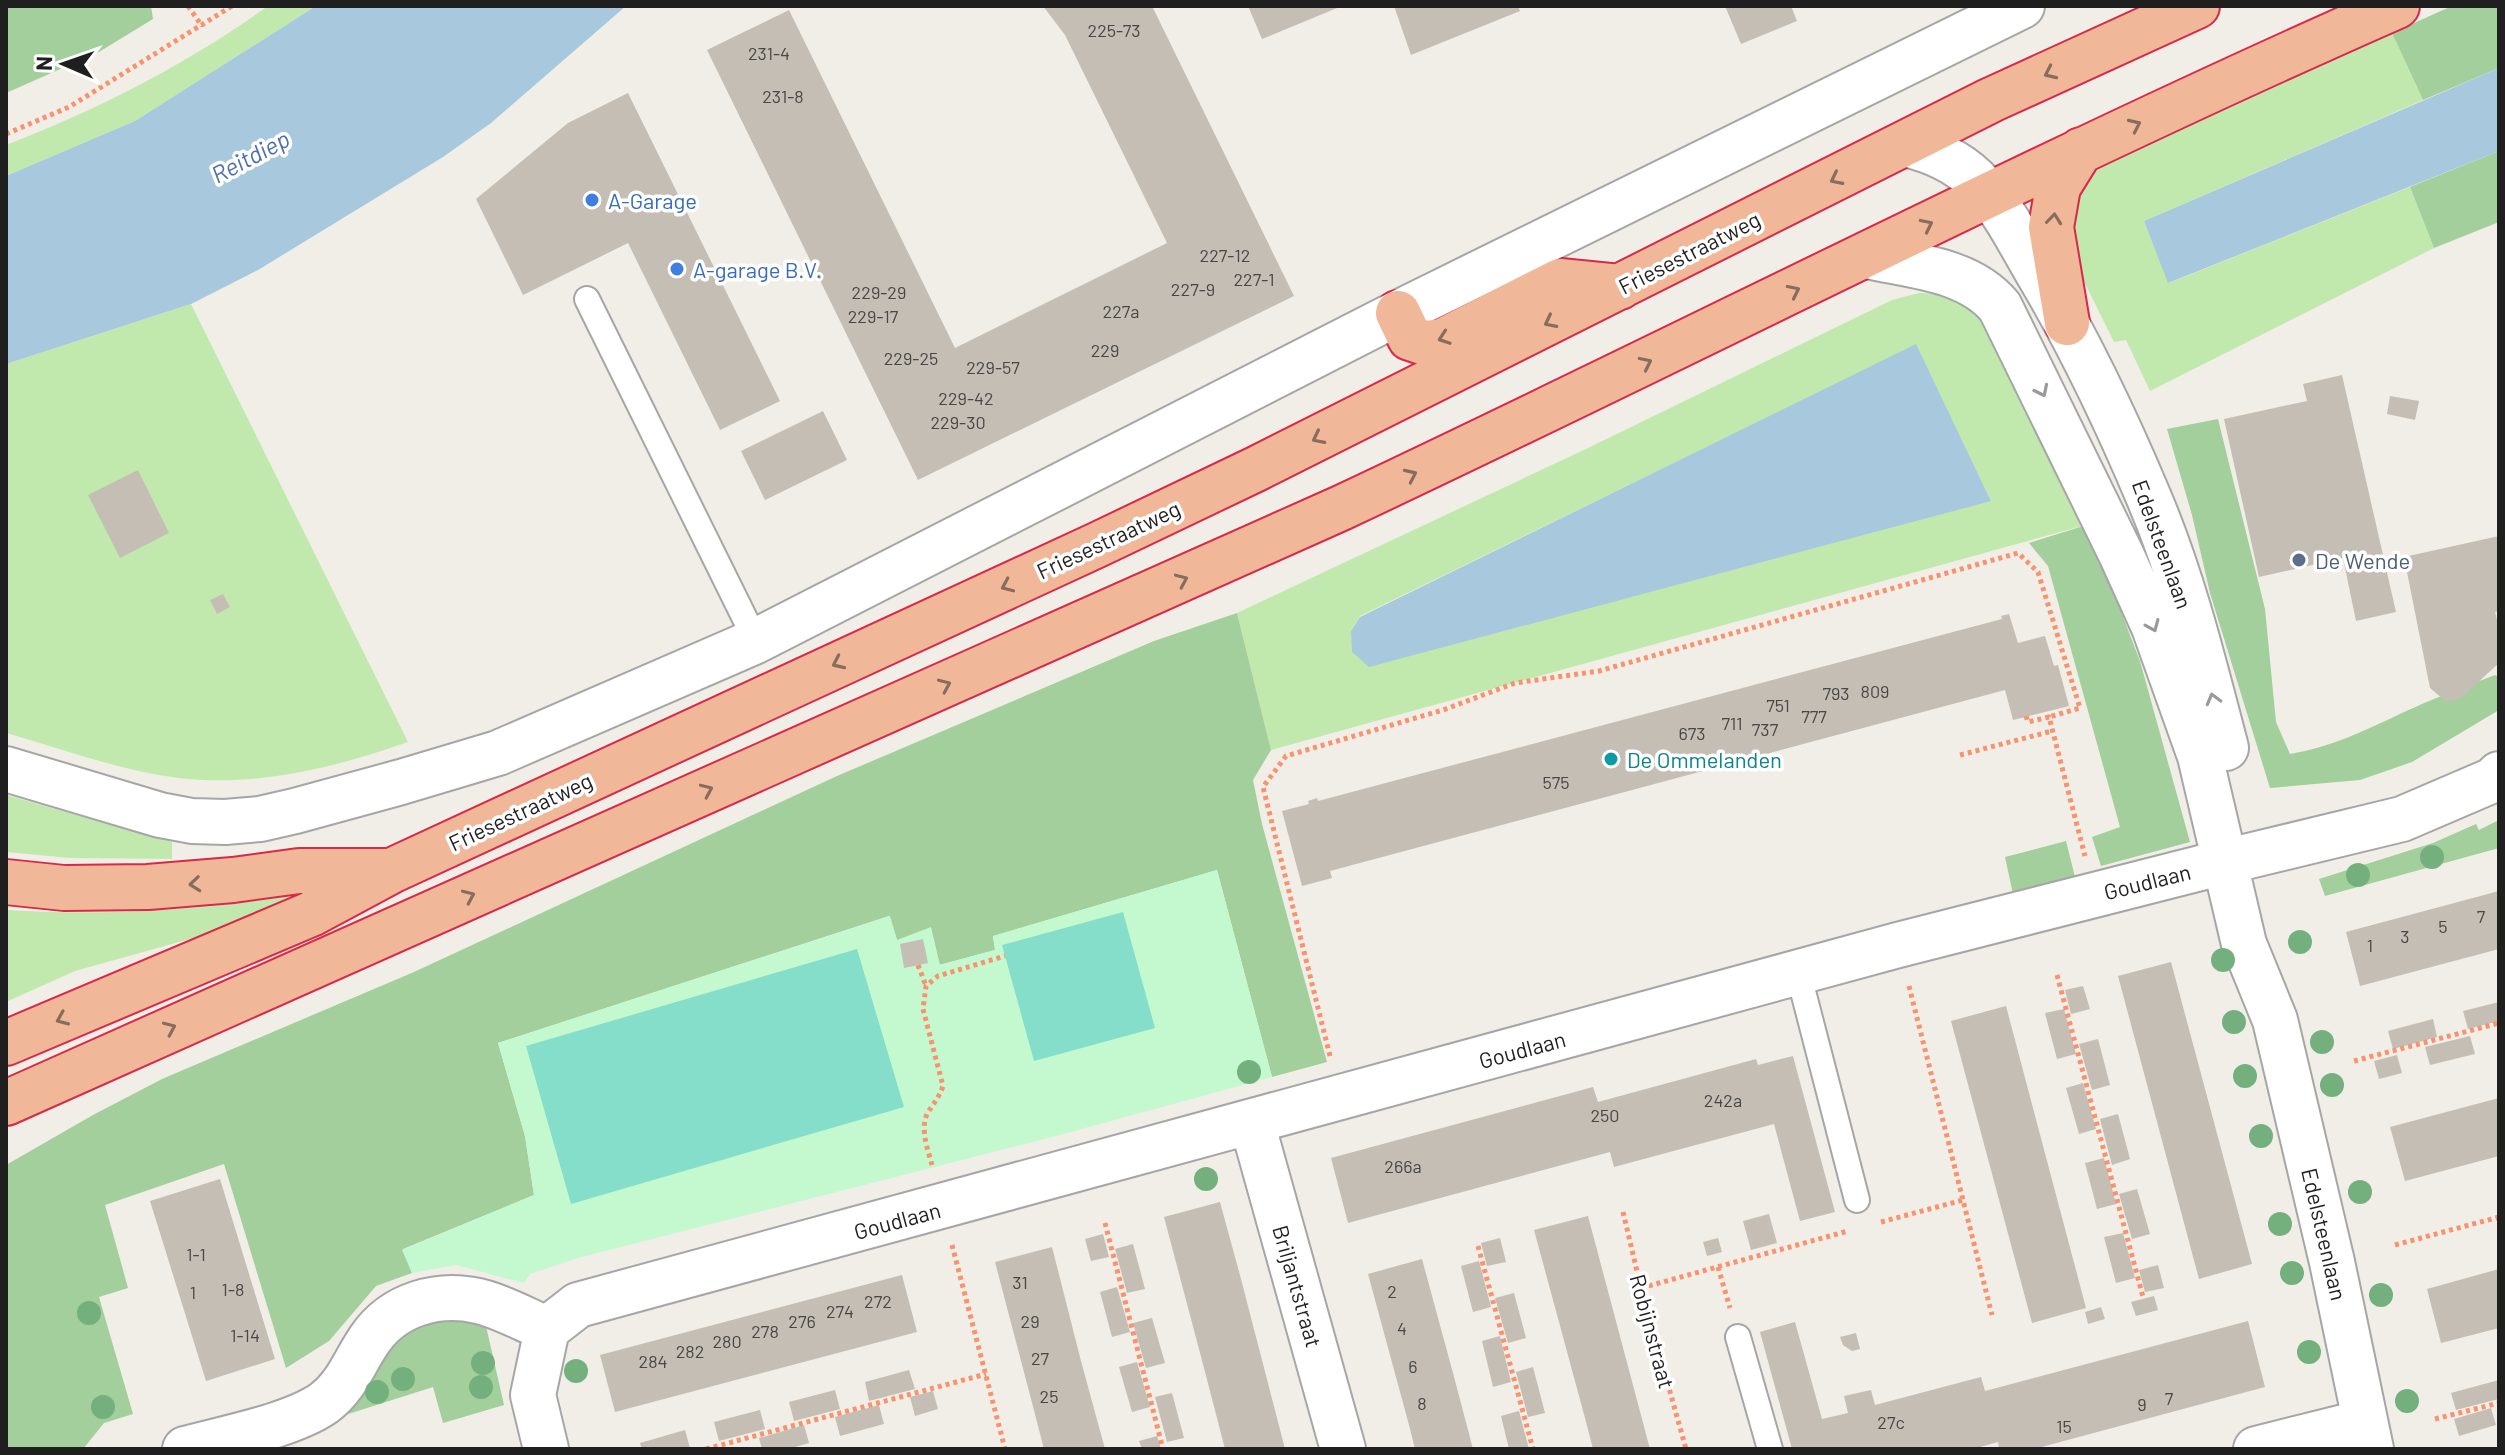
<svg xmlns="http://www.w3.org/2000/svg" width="2505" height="1455" font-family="Barlow,sans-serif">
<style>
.grass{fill:#c1e9ad;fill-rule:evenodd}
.forest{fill:#a2cf9b}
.park{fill:#c4f9d0}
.pitch{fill:#85dec9}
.water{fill:#a7c8dd}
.building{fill:#c5beb5}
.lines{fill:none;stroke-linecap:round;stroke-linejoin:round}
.service-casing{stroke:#a6a6a6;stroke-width:28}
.minor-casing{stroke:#a6a6a6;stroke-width:48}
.tertiary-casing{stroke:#a6a6a6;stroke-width:48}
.trunk-casing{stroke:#d92849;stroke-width:48}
.path{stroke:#f8926f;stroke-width:5;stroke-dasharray:4 4;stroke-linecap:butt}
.service{stroke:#fff;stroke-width:24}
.minor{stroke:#fff;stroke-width:44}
.tertiary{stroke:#fff;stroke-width:44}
.trunk{stroke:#f0b899;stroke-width:44}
.tree{fill:#73b07e}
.oneway{stroke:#886c5c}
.oneway2{stroke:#9a9a9a}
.shop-dot{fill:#3f7fe0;stroke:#fff;stroke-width:3}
.service-dot{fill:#5c6f8a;stroke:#fff;stroke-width:3}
.culture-dot{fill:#0f9aa8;stroke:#fff;stroke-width:3}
.labels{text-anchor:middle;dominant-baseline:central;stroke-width:7;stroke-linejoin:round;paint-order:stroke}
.number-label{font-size:18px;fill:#484744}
.shop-label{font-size:22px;fill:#366cbe;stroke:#fff;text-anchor:start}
.street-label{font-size:22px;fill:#1f1f1f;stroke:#fff}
.service-label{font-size:22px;fill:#4e5e75;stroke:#fff;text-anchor:start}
.culture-label{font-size:22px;fill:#0d838f;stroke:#fff;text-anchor:start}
.water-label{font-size:24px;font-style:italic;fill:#4c6eae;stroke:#fff}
</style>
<rect width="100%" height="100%" fill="#f0eee6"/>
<path class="grass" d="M268,6H316L135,121L6,176V145C99,109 187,64 268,6Z
M2392,33L2423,100L2144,221L2169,283L2410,187L2434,248L2150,391L2126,340L2114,342L2072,257L2073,204L2094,170Z
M1919,293L1945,294L1981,312L2093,523L1271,750L1237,613L1588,448L1892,300ZM1916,345L1991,501L1351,631L1360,616Z
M191,304L408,742C334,768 257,787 179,778C121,771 62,749 6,733V364Z
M6,795L172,842V859L70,858L6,852Z
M298,895L304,907L75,971L6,1002V910C105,916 201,910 298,895Z"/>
<path class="forest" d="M6,6H151L153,19L99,52L6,93Z
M2452,6H2499V68L2423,100L2392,33Z
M2499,151V222L2434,248L2410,187Z
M2218,419L2265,609L2276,722L2290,754C2331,747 2364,731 2402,713C2432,699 2464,687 2495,675L2499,677V710L2412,762L2360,780L2270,788L2210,593L2192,515L2167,429Z
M2093,523L2102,562L2140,661L2190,842L2101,866L2092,837L2120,827L2048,566L2029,543Z
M1237,613L1271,750L1253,780L1262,824L1327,1062L1272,1077L1217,870L993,936L995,950L939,965L897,940L889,916L498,1043L525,1136L534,1195L403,1249L412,1273L376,1286L329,1341L286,1368L224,1164L105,1205L128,1288L99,1297L133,1414L104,1423L83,1449H6V1165L93,1115L162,1079L414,972L837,776L1154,641Z
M2499,820V848L2325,896L2319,879L2433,843L2476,824L2479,830Z
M2066,841L2075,877L2013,894L2005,857Z
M455,1315L486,1326L504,1405L443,1423L433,1387L238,1449L399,1333L418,1321Z"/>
<path class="park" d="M1217,870L1272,1077L1056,1136L578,1258L530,1274L524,1283L456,1265L412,1273L402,1250L534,1195L525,1136L498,1043L890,916L897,940L931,927L940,965L995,950L993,936Z"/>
<path class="pitch" d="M1123,912L1155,1028L1034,1061L1002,945Z
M857,949L904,1107L571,1204L526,1046Z"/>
<path class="water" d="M316,6H626L491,123L443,157L258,270L191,304L6,364V176L135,121Z
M2499,68V151L2168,283L2144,221Z
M1916,344L1991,501L1369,667L1352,652L1351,631L1360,617Z"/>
<path class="building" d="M1043,6H1152L1294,296L918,480L707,50L789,10L955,348L1167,243L1065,35Z
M1248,6H1342L1262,39Z
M1394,6H1518L1520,11L1411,55Z
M1725,6H1791L1797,21L1741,44Z
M628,93L780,401L720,430L628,243L523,295L476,199L568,123Z
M2342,375L2396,612L2356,621L2343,558L2259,577L2224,419L2307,401L2303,384Z
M2390,396L2419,401L2415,420L2387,414Z
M823,411L847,460L765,500L741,451Z
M138,470L169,533L120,558L88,495Z
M2499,536V611L2495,612L2499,628V663L2461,698L2453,701L2444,700L2430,688L2404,557Z
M223,594L230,607L217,614L210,600Z
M2009,614L2018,643L2045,636L2054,666L2058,665L2069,706L2013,720L2005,690L1330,871L1332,878L1302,886L1282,811L1309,804L1308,801L1317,798L1318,801L2002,619L2001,616Z
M2499,891V949L2360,986L2346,932Z
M923,939L928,963L904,968L900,944Z
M2171,962L2252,1264L2199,1279L2118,976Z
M2083,986L2090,1009L2071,1014L2065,990Z
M2499,1002V1021L2468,1029L2463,1011Z
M2006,1006L2086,1308L2032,1323L1951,1021Z
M2064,1009L2076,1054L2057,1059L2045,1013Z
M2433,1019L2437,1037L2393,1049L2388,1031Z
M2470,1036L2475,1054L2430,1065L2425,1047Z
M2098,1039L2110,1085L2092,1090L2079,1044Z
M2397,1055L2402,1073L2379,1079L2374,1061Z
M1793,1056L1835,1212L1800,1221L1774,1124L1614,1167L1610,1152L1348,1223L1331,1158L1593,1087L1598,1102L1756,1059L1758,1065Z
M2083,1083L2096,1129L2079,1134L2066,1088Z
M2499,1098V1156L2405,1181L2390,1127Z
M2118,1114L2130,1159L2112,1165L2100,1119Z
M2104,1158L2116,1204L2097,1209L2085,1163Z
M220,1179L275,1359L206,1381L150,1201Z
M2137,1189L2150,1234L2132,1239L2119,1194Z
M1220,1202L1241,1279L1285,1449H1225L1204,1368L1164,1217Z
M1769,1214L1777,1243L1751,1250L1743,1221Z
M1588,1216L1638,1404L1650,1449H1593L1585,1418L1534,1230Z
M2123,1233L2135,1278L2116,1283L2104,1237Z
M1103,1234L1109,1257L1091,1261L1085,1239Z
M1500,1238L1506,1262L1487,1266L1481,1243Z
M1718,1238L1722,1252L1707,1256L1703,1242Z
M1133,1244L1145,1289L1127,1293L1115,1249Z
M1052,1247L1081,1361L1105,1449H1044L1025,1376L995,1262Z
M1422,1259L1453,1373L1473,1449H1415L1409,1425L1368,1274Z
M1479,1261L1491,1307L1473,1312L1461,1266Z
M2158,1265L2164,1288L2145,1292L2139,1270Z
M2499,1269V1328L2441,1343L2427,1289Z
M902,1275L917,1332L615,1412L600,1355Z
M1117,1287L1130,1332L1112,1337L1100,1292Z
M1514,1293L1526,1338L1508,1343L1495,1298Z
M2154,1296L2158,1310L2136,1316L2131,1302Z
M2101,1307L2105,1319L2088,1324L2085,1312Z
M1152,1318L1165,1363L1146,1368L1133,1323Z
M2248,1321L2265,1387L2034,1449H1999L1998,1442L1973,1449H1792L1760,1332L1795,1322L1822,1419L1848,1413L1844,1396L1871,1390L1875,1405L1981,1377L1985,1391Z
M1856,1333L1860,1349L1852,1351L1843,1345L1840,1337Z
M1500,1336L1511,1382L1493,1387L1482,1341Z
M1137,1362L1150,1407L1132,1412L1119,1367Z
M1533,1367L1545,1413L1528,1417L1516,1372Z
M909,1370L915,1389L869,1401L865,1382Z
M2499,1380V1399L2456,1410L2451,1393Z
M835,1390L840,1409L794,1421L789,1402Z
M933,1391L938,1409L915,1416L910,1397Z
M1172,1393L1184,1438L1167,1442L1155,1397Z
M879,1405L884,1424L840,1436L835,1417Z
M2491,1408L2496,1425L2459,1436L2454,1419Z
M760,1410L765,1429L719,1441L714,1422Z
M1519,1411L1525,1434L1529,1449H1509L1501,1416Z
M804,1425L809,1443L788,1449H762L759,1438Z
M685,1430L690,1448L642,1449L640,1443Z
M1157,1436L1161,1449H1142L1139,1441Z"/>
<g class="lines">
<g class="service-casing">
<path id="service" d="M587,299L756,641
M1798,972L1857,1200
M1738,1337L1770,1449"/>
</g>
<g class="minor-casing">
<path id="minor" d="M6,769L160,815L192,821L225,822L260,819L295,811L401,782L498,753L756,641L1398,313L2022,6
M1252,1123L1343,1449
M547,1329L578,1305L1898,945L2224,862
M185,1449C225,1438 291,1426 324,1403C347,1386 354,1362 370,1339C394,1304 438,1292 478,1301C501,1306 525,1320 547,1329
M546,1449L533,1395L547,1329
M2256,1449L2364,1422"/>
</g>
<g class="tertiary-casing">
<path id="tertiary" d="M1905,144C1931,150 1955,160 1975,179C2002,205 2020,243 2039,275C2081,346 2117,422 2149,498C2183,578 2204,664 2226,748
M1867,256C1912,266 1969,269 2000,307L2121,554L2154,627L2200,756L2244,944L2275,1020L2332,1262L2371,1449
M2224,862L2402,819L2493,780L2499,774"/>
</g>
<g class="trunk-casing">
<path id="trunk" d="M1398,313L1410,338L1425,343L1442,341L1560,281L1620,287
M2067,323L2051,227L2058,187L2081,150
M6,882L64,888L148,887L233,880L299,871H386
M6,1043L311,914L391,871L1097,545L1256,469L1991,100L2197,6
M6,1103L1341,508C1694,342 2040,163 2397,6"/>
</g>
<path class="path" d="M188,6L202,26
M6,134L69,107L232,6
M2026,716L2028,722L2049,717L2085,856
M1960,755L2052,731
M918,965L926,986
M2057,975L2143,1297
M1909,986L1992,1315
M1330,1056L1263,787L1286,756L1443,710L1515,683L1599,671L2018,553L2038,572L2080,708L2049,717
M2354,1061L2499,1023
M932,1165C928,1150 920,1130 927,1114C933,1104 939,1098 943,1086L923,1009L926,986L938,976L1005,956
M1623,1212L1641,1288L1686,1449
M1881,1222L1963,1200
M1105,1223L1163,1449
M952,1245L1005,1449
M2395,1245L2499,1217
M1478,1246L1533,1449
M1718,1267L1730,1308
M1641,1288L1848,1231
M2435,1419L2499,1403
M706,1449L986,1374"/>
<use href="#service" class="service"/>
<use href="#minor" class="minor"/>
<use href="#tertiary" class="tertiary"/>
<use href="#trunk" class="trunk"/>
</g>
<g class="tree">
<circle cx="2432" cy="857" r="12"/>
<circle cx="2358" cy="875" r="12"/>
<circle cx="2300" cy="942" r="12"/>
<circle cx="2223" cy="960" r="12"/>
<circle cx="2234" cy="1022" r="12"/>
<circle cx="2322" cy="1042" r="12"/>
<circle cx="1249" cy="1072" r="12"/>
<circle cx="2245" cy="1076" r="12"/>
<circle cx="2332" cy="1085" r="12"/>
<circle cx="2261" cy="1136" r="12"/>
<circle cx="1206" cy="1179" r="12"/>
<circle cx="2360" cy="1192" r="12"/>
<circle cx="2280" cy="1224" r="12"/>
<circle cx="2292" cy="1273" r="12"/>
<circle cx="2381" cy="1295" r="12"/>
<circle cx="89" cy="1313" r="12"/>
<circle cx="2309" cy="1352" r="12"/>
<circle cx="483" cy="1363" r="12"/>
<circle cx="576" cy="1371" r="12"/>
<circle cx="403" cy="1379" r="12"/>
<circle cx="481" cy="1387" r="12"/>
<circle cx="377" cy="1392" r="12"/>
<circle cx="2407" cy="1401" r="12"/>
<circle cx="103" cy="1407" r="12"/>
</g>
<defs><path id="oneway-chevron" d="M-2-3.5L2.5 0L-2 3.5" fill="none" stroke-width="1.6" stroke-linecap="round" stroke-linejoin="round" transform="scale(2)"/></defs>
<g class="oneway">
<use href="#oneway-chevron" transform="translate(2050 73) rotate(155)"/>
<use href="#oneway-chevron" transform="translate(2135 125) rotate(-25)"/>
<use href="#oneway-chevron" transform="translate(1836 179) rotate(153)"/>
<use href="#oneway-chevron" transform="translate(2054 219) rotate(-84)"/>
<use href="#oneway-chevron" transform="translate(1927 225) rotate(-26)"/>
<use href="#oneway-chevron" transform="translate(1794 291) rotate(-26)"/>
<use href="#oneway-chevron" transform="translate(1550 322) rotate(153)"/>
<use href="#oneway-chevron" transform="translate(1444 338) rotate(161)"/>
<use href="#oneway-chevron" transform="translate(1646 363) rotate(-26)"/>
<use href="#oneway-chevron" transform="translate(1318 438) rotate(153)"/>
<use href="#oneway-chevron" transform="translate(1411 475) rotate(-25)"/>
<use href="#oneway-chevron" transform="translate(1182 580) rotate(-24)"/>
<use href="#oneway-chevron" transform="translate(1007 586) rotate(156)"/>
<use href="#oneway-chevron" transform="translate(838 663) rotate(155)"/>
<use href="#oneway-chevron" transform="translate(945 685) rotate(-24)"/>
<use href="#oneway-chevron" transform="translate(707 790) rotate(-24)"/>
<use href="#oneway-chevron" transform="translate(195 884) rotate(174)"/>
<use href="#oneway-chevron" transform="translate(469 896) rotate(-24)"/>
<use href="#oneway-chevron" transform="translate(62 1019) rotate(157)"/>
<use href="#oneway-chevron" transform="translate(170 1028) rotate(-24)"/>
</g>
<g class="oneway2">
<use href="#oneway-chevron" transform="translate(2042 391) rotate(64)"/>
<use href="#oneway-chevron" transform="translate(2153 626) rotate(67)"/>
<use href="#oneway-chevron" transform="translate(2213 699) rotate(-105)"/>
</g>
<g class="shop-dot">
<circle cx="592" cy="200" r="8"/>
<circle cx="677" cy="269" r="8"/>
</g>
<circle class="service-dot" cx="2299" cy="560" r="8"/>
<circle class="culture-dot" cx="1611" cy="759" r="8"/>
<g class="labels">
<g class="number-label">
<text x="1114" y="30">225-73</text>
<text x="769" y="53">231-4</text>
<text x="783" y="96">231-8</text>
<text x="1225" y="255">227-12</text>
<text x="1254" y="279">227-1</text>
<text x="1193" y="289">227-9</text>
<text x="879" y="292">229-29</text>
<text x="1121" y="311">227a</text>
<text x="873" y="316">229-17</text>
<text x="1105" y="350">229</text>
<text x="911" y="358">229-25</text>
<text x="993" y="367">229-57</text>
<text x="966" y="398">229-42</text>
<text x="958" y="422">229-30</text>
<text x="1875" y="691">809</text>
<text x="1836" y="693">793</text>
<text x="1778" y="705">751</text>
<text x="1814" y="716">777</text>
<text x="1732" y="723">711</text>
<text x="1765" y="729">737</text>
<text x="1692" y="733">673</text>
<text x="1556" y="782">575</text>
<text x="2481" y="916">7</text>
<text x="2443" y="926">5</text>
<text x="2405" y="936">3</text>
<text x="2370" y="945">1</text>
<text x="1723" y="1100">242a</text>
<text x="1605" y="1115">250</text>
<text x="1403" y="1166">266a</text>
<text x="196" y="1254">1-1</text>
<text x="1020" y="1282">31</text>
<text x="233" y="1289">1-8</text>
<text x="1392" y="1291">2</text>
<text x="193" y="1292">1</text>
<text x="878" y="1301">272</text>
<text x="840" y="1311">274</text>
<text x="802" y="1321">276</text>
<text x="1030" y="1321">29</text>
<text x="1402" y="1328">4</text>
<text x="765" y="1331">278</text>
<text x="245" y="1335">1-14</text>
<text x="727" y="1341">280</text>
<text x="690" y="1351">282</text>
<text x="1040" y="1358">27</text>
<text x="653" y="1361">284</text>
<text x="1413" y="1366">6</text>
<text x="1049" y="1396">25</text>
<text x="2169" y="1398">7</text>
<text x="1422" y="1403">8</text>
<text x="2142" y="1404">9</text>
<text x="1891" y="1422">27c</text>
<text x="2064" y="1426">15</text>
</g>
<g class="shop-label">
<text x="608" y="200">A-Garage</text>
<text x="693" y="269">A-garage B.V.</text>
</g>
<g class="street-label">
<text transform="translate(1689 252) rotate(-27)">Friesestraatweg</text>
<text transform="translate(1108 539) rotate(-25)">Friesestraatweg</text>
<text transform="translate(2163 544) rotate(70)">Edelsteenlaan</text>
<text transform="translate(520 811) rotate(-25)">Friesestraatweg</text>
<text transform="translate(2147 881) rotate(-14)">Goudlaan</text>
<text transform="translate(1522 1049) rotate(-15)">Goudlaan</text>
<text transform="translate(897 1220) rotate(-15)">Goudlaan</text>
<text transform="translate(2325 1234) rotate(77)">Edelsteenlaan</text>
<text transform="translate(1298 1286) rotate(74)">Briljantstraat</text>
<text transform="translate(1653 1331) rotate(75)">Robijnstraat</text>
</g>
<g class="service-label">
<text x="2315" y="560">De Wende</text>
</g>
<g class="culture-label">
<text x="1627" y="759">De Ommelanden</text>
</g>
<g class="water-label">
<text transform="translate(250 156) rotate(-28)">Reitdiep</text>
</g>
</g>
<rect width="2505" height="1455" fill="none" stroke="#1f1f1f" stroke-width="16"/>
<g transform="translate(64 64) rotate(272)" stroke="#ffffff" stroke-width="6" paint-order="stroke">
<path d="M0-6L14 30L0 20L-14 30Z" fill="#1f1f1f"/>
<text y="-12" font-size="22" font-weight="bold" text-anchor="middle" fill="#1f1f1f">N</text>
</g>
</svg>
